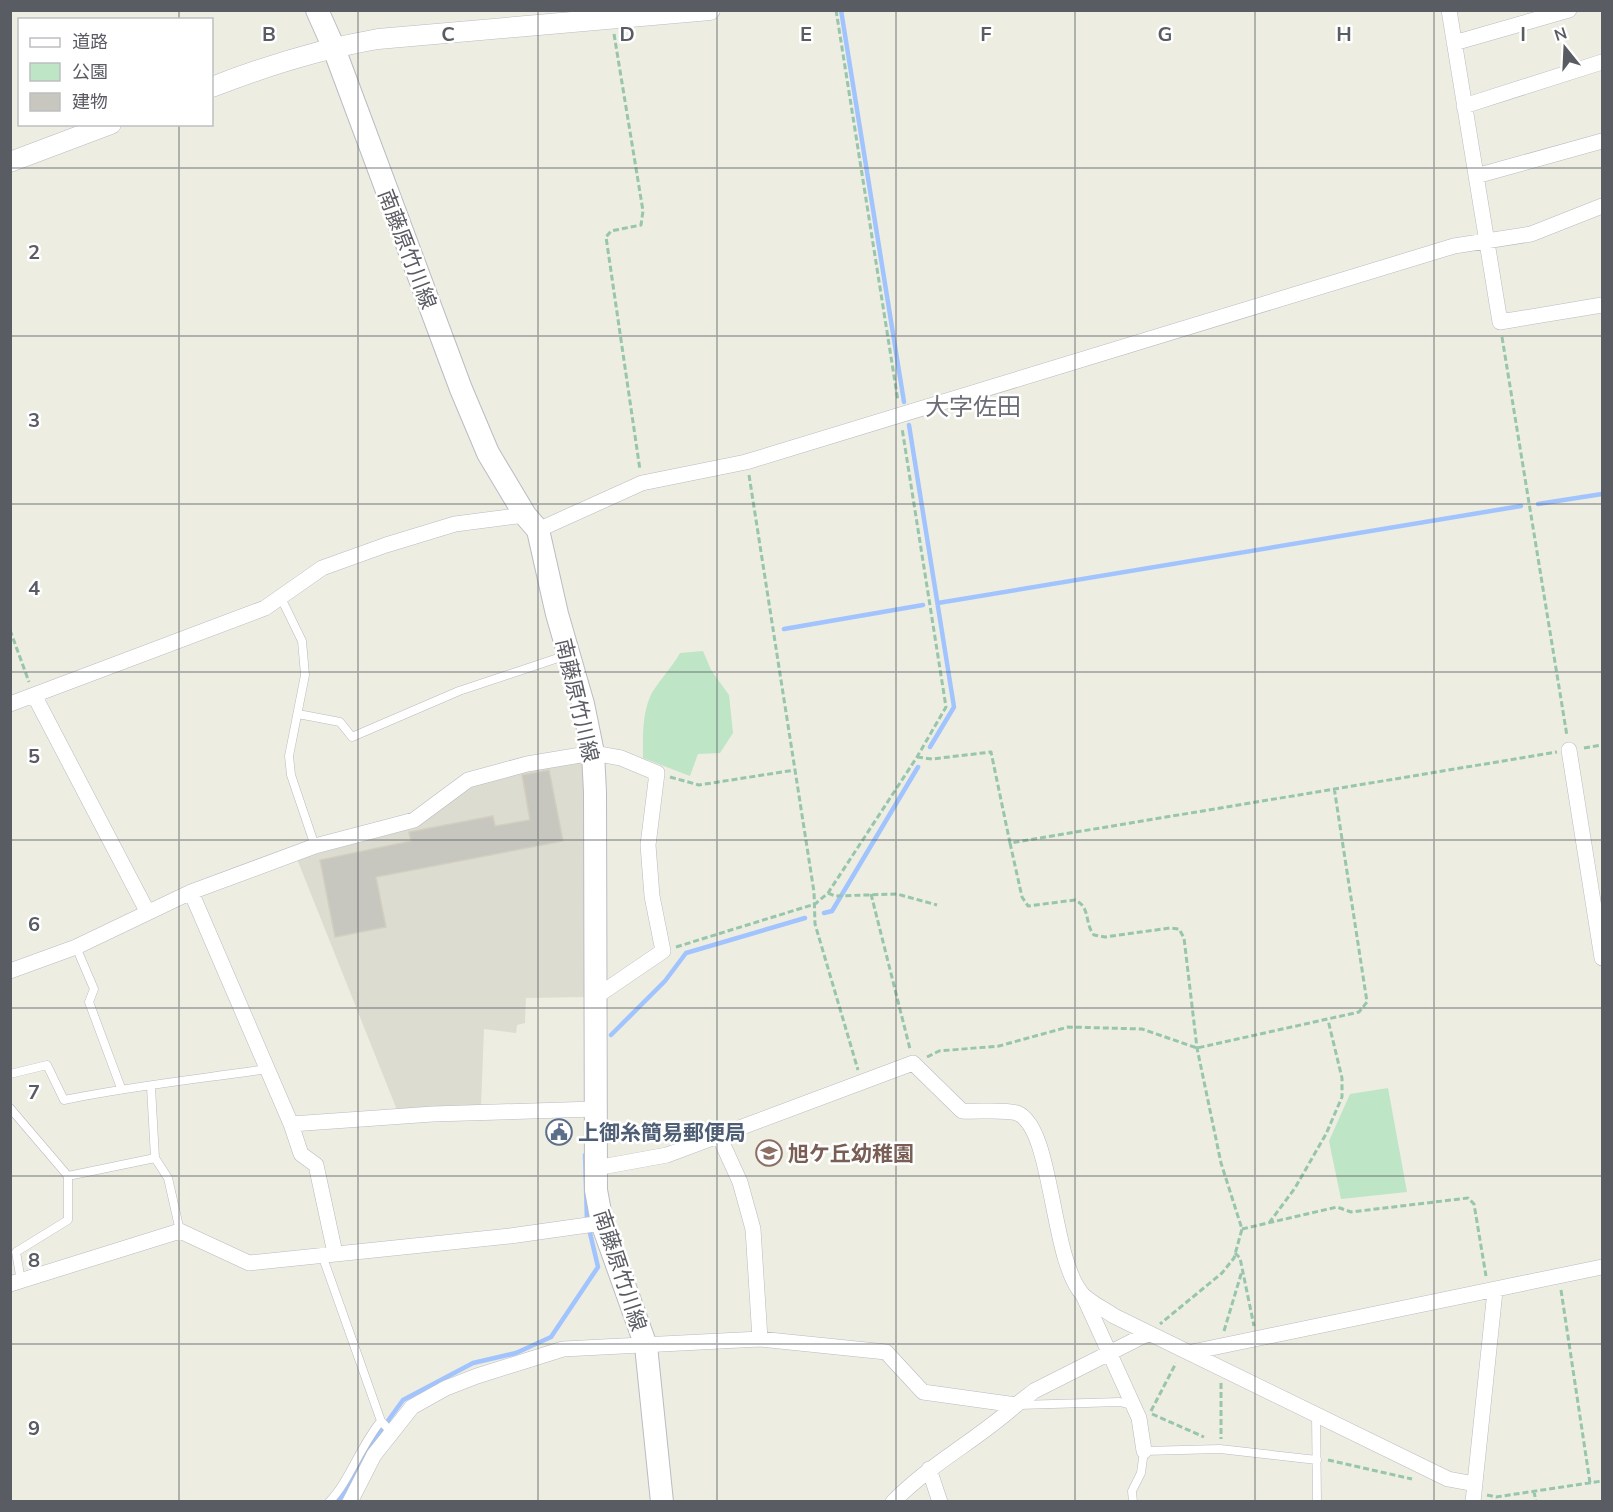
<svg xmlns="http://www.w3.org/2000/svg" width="1613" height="1512" font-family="Mulish,'Noto Sans JP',sans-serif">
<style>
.education{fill:#dddcd0}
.green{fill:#bee5c5}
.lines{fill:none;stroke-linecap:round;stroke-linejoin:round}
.stream{stroke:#a1c4fe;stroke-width:4.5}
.building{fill:#c8c7bf;stroke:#d2cfc0;stroke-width:1.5}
.service-casing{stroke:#babac1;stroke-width:9}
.minor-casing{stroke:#babac1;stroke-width:16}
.tertiary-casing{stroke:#babac1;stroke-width:21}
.secondary-casing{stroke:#babcc3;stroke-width:24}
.path{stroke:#97c6ad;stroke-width:3;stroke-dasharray:6 3;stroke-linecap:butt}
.service{stroke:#fff;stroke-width:8}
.minor{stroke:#fff;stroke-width:15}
.tertiary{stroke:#fff;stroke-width:20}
.secondary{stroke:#fff;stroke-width:22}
.grid{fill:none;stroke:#5a5c63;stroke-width:1.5;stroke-opacity:0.55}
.labels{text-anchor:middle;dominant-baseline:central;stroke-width:5;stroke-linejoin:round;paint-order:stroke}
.street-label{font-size:21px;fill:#5a5c63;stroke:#fff}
.service-label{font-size:21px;font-weight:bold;fill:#4e5e75;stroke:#fff;text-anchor:start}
.education-label{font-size:21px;font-weight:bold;fill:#785e54;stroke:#fff;text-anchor:start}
.quarter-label{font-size:24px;fill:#6b6e75;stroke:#fff}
.grid-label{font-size:20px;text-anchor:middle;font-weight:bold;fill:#5a5c63;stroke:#fff;stroke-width:5;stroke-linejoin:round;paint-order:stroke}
</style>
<rect width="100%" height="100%" fill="#edede2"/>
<path class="education" d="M579,759L588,765L590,997L526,998L525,1023L517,1025L516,1033L484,1029L481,1106L397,1110L297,859L414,828L438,806L469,785Z"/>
<path class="green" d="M703,651L711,670L729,695L733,733L720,753L698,754L690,776L643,758C643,738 642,716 650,697C654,687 673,666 680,653Z
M1388,1088L1407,1192L1341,1199L1329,1141L1350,1094Z"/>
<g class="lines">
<path class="stream" d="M841,10L904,402
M909,425L954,707L930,747
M1538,504L1602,494
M938,603L1521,506
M784,629L923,605
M824,913L832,911L918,767
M611,1035L665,981L686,953L805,918
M585,1155L587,1221
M338,1502L374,1440L403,1400L473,1363L516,1353L551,1337L598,1267L590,1233"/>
</g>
<path class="building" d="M549,770L563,841L376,877L386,927L335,937L320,860L411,841L409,832L493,816L495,826L530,820L522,775Z"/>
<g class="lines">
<g class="service-casing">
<path id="service" d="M281,598L302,641L305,675L289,756L291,775L315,846
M298,714L340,722L352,737L459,691L567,655
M76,947L94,989L89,1002L121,1088
M10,1074L47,1065L64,1100C131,1086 199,1079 267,1069
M151,1087L155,1158
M10,1108L68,1176V1220L16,1252L21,1281
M68,1176L155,1158L168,1178L180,1231
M322,1255L381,1421L391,1432
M1019,1405L1120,1402L1131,1405
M1316,1414L1317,1502
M329,1502C349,1482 360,1446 381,1421
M1133,1502L1132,1491L1141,1473L1144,1451L1220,1449L1317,1460"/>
</g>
<g class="minor-casing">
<path id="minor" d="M1449,10L1500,322L1602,305
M1454,43L1569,10
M1464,106L1602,62
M1476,176L1602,141
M538,530L642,483L746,462L1454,246L1531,234L1602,206
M34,695L147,911
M10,704L265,608L322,568L386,545L455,524L525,515
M1569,750L1602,958
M191,892L291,1124L433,1114L595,1109
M10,971L76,947L191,892L315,846L414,820L468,780L527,764L593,753L621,758L657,773L648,845L652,896L663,951L597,996
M291,1124L301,1154L316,1165L335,1253
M719,1136L740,1182L753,1229L760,1339
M596,1168L667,1155L913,1063L962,1111C975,1112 1006,1109 1017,1113C1054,1128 1050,1259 1083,1295C1091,1303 1104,1309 1114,1316L1448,1479L1475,1484
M10,1284L180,1231L249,1263L510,1236L602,1223
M1083,1295L1139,1418L1144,1451
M1192,1352L1602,1267
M929,1469L940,1502
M350,1502L374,1455L412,1407L446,1388L477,1376L563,1349L760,1339L886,1352L923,1392L1016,1405L1034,1391L1149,1333
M893,1502C930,1464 977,1440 1016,1405
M1473,1502L1495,1291"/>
</g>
<g class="tertiary-casing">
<path id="tertiary" d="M212,87C266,66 320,49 378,39L710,10
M10,162L111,124"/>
</g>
<g class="secondary-casing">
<path id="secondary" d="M317,10L333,46L461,389L488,453L525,515L538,530L557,614L583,704L593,753L595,792L596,1190L602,1223L646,1346L662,1502"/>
</g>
<path class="path" d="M836,10L898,401
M614,34L643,211L641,225L611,231L606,237L640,470
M1502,337L1567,736
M749,475L795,770
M10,630L29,682
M1584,748L1602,745
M917,757L932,759L991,752L1010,843L1557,752
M670,777L699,785L795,770L814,892L815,924L858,1070
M1010,843L1022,897L1028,906L1075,900C1091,907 1084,923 1094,935L1105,937L1170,928L1179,929L1184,938L1197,1048L1221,1163L1242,1229L1234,1258L1222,1273L1160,1324
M828,893L835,896L897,894L937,905
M871,894L910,1049
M676,947L815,904L828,893L917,757L946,707L902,428
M927,1057L939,1051L999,1046L1068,1027L1142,1029L1197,1048L1359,1012L1367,1002L1334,787
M1269,1223L1295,1188L1326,1134L1342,1097V1078L1328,1020
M1242,1229L1337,1207L1351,1212L1468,1198L1474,1204L1486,1276
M1235,1253L1240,1258L1254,1326
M1561,1290L1590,1483
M1224,1331L1242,1271
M1221,1383V1439
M1151,1411L1176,1363
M1152,1414L1204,1437
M1328,1460L1412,1479
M1534,1491L1536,1502
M1487,1495L1496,1497L1602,1481"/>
<use href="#service" class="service"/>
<use href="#minor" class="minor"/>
<use href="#tertiary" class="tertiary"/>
<use href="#secondary" class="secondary"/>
</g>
<path class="grid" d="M179,10V20M358,10V1502M538,10V1502M717,10V1502M896,10V1502M1075,10V1502M1255,10V1502M1434,10V1502M179,124V1502M10,168H1602M10,336H1602M10,504H1602M10,672H1602M10,840H1602M10,1008H1602M10,1176H1602M10,1344H1602"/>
<defs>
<g id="civic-ring" transform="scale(1.35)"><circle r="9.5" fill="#fff" stroke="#5c6f8a" stroke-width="1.5"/><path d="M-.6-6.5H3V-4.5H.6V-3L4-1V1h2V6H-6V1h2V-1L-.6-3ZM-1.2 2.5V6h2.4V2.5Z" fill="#5c6f8a"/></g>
<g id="school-ring" transform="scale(1.35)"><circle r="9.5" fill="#fff" stroke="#8d6e63" stroke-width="1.5"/><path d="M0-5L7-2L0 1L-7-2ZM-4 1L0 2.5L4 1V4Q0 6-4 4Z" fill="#8d6e63"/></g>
</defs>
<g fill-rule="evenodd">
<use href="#civic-ring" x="559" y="1132"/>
<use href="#school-ring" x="769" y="1153"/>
</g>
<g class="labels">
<g class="street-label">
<text transform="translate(408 249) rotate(69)">南藤原竹川線</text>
<text transform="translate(578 700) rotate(77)">南藤原竹川線</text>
<text transform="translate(621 1270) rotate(72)">南藤原竹川線</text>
</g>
<g class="service-label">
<text x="578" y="1132">上御糸簡易郵便局</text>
</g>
<g class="education-label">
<text x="788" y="1153">旭ケ丘幼稚園</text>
</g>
<g class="quarter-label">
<text x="973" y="406">大字佐田</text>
</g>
</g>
<g class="grid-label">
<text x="269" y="41">B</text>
<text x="448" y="41">C</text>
<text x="627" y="41">D</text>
<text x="806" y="41">E</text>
<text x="986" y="41">F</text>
<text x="1165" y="41">G</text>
<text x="1344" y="41">H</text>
<text x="1523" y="41">I</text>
<text x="34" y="259">2</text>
<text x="34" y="427">3</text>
<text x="34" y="595">4</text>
<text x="34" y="763">5</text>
<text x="34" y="931">6</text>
<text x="34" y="1099">7</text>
<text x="34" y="1267">8</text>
<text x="34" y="1435">9</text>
</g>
<rect width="1613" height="1512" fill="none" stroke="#5a5c63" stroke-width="24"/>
<rect x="18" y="18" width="195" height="108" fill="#ffffff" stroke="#bdbec1" stroke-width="1.5"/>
<rect x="30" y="38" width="30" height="9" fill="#ffffff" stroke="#bdbec1" stroke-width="1.5"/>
<text x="72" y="48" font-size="18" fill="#5a5c63">道路</text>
<rect x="30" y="63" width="30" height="18" fill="#bee5c5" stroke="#bdbec1" stroke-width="1.5"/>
<text x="72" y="78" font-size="18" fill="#5a5c63">公園</text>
<rect x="30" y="93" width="30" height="18" fill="#c8c7bf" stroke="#bdbec1" stroke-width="1.5"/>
<text x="72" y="108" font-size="18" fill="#5a5c63">建物</text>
<g transform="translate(1565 48) rotate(342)" stroke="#ffffff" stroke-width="4.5" paint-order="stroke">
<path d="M0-4.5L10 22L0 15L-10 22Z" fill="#5a5c63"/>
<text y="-9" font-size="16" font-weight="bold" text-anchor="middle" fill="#5a5c63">N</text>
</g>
</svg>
